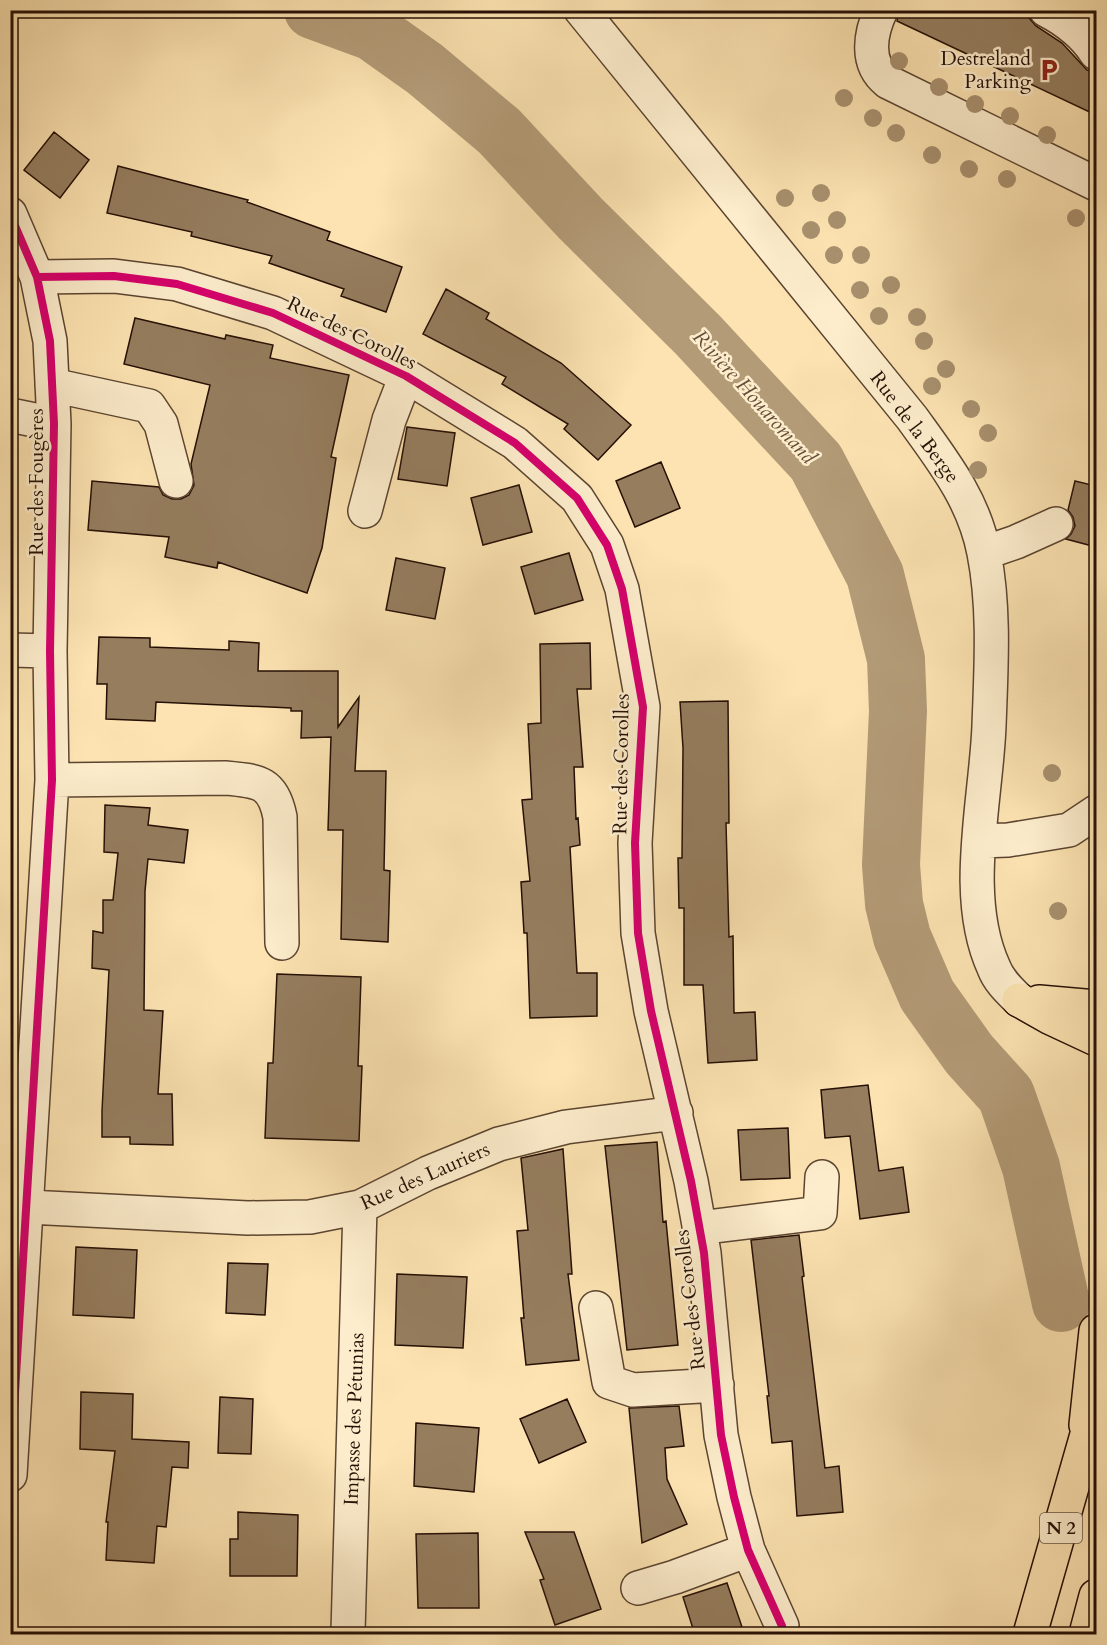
<svg xmlns="http://www.w3.org/2000/svg" width="1107" height="1645" font-family="Cardo,serif">
<style>
.lines{fill:none;stroke-linecap:round;stroke-linejoin:round}
.river{stroke:#b39b77;stroke-width:58}
.building{fill:#957d5e;stroke:#250f05;stroke-width:1.5}
.minor-casing{stroke:#5b4430;stroke-width:36}
.highway-casing{stroke:#250f05;stroke-width:36}
.minor{stroke:#fdedcc;stroke-width:33}
.highway{stroke:#fce3b1;stroke-width:33}
.cycleway-casing{stroke:#fdedcc;stroke-width:11}
.cycleway{stroke:#d6006c;stroke-width:8}
.tree{fill:#a8906e}
.labels{text-anchor:middle;dominant-baseline:central;stroke-width:5;stroke-linejoin:round;paint-order:stroke}
.shield{fill:#fdedcc;stroke:#665241;stroke-width:1.5}
.shield-label{font-size:18px;font-weight:bold;fill:#250f05}
.poi-label{font-size:20px;fill:#250f05;stroke:#fdedcc;text-anchor:end}
.street-label{font-size:20px;fill:#250f05;stroke:#fdedcc}
.water-label{font-size:21px;font-style:italic;fill:#654e38;stroke:#fdedcc}
</style>
<rect width="100%" height="100%" fill="#fce3b1"/>
<filter id="stains"><feTurbulence type="fractalNoise" baseFrequency=".00333" numOctaves="4"/><feColorMatrix values="0 0 0 0 .2 0 0 0 0 .09 0 0 0 0 .02 0 0 0 .5 -.17"/></filter>
<radialGradient id="worn" r=".72"><stop offset=".6" stop-color="#630" stop-opacity="0"/><stop offset="1" stop-color="#630" stop-opacity=".3"/></radialGradient>
<g class="lines">
<path class="river" d="M313,10L373,32L425,69L499,131L580,218L698,335L816,462L875,575L896,659L898,711L891,865L894,904L902,937L927,995L969,1054L1006,1095L1031,1167L1061,1303"/>
</g>
<path class="building" d="M899,10H1027L1030,19L1036,26L1062,43L1087,70L1096,72V115L897,21Z
M54,132L89,160L60,198L24,170Z
M118,166L248,200L247,202L330,232L327,240L402,267L386,312L341,296L344,289L269,263L272,256L191,236L192,232L107,213Z
M446,289L489,313L486,319L561,363L631,425L598,460L564,429L568,424L502,384L506,377L423,334Z
M135,318L225,339L226,335L273,345L270,358L349,375L331,457L336,458L322,548L307,593L218,562L217,568L165,557L169,537L88,530L92,481L159,487L163,495L172,499H181L189,495L194,485L191,464L210,385L124,364Z
M407,427L455,433L447,486L398,479Z
M661,462L680,508L635,527L616,481Z
M1075,481L1096,486V547L1066,539L1071,534L1075,526L1073,517L1068,510Z
M519,485L532,532L483,545L471,498Z
M569,553L583,600L535,614L521,567Z
M396,558L445,568L435,619L386,610Z
M99,637L150,638V647L229,650V641L259,643L258,671H338V727L359,697L355,771H386L384,870L390,871L388,942L341,939L343,830H328L331,737L301,738L302,711H291V708L156,702L155,721L106,719L107,684H97Z
M590,643L591,689H577L583,767H574L576,819L578,818L580,845L570,847L577,973H597V1016L530,1018L527,933H524L521,882L530,881L522,800L532,799L528,724L541,723L540,644Z
M728,701L729,823H726L729,937L733,936L734,1013L755,1012L757,1060L708,1063L703,985H684V908H679L678,858H682L683,748L680,702Z
M105,805L150,808L148,825L188,830L184,863L148,859L145,891L144,1010L163,1011L158,1094H172L173,1145L130,1144V1137H102V1111L109,970L92,968L93,931L103,933V900H113L118,853L104,852Z
M277,974L361,977L358,1066H362L359,1141L265,1138L268,1063H273Z
M868,1085L879,1171L903,1167L909,1212L860,1219L850,1136L825,1138L821,1090Z
M788,1128L790,1178L741,1180L738,1130Z
M657,1142L663,1222L666,1221L678,1345L627,1350L605,1146Z
M563,1149L572,1274H568L579,1360L526,1365L521,1318H524L517,1231L528,1230L521,1158Z
M799,1235L804,1276L802,1277L825,1468L839,1466L843,1512L797,1516L792,1441L772,1443L767,1396H769L751,1240Z
M76,1247L137,1250L134,1318L73,1315Z
M228,1263L268,1264L265,1315L226,1313Z
M397,1274L467,1277L463,1348L395,1345Z
M81,1392L133,1394L132,1439L189,1442L188,1468L172,1467L166,1527L157,1526L154,1563L106,1560L108,1522H106L115,1451L80,1449Z
M220,1397L253,1399L251,1454L218,1453Z
M567,1399L586,1442L539,1463L520,1419Z
M679,1406L684,1446L665,1448L667,1479L687,1524L642,1543L629,1408Z
M416,1423L479,1428L474,1492L414,1486Z
M238,1512L298,1515L297,1576H230V1539H238Z
M525,1532H574L601,1609L555,1625L540,1580L544,1579Z
M478,1533L479,1608H418L416,1534Z
M727,1583L742,1627L718,1635H695L683,1597Z"/>
<g class="lines">
<g class="minor-casing">
<path id="minor" d="M581,10L912,418C943,461 974,500 984,553C995,609 991,669 989,726C986,802 961,897 994,968C999,981 1009,990 1019,1000
M881,10C870,34 865,64 888,82L1096,184
M1046,10C1067,21 1084,34 1096,53
M10,214L37,277L50,341L54,424L50,651L52,780L10,1475
M37,277L114,276L177,284L273,313L406,376L515,443L577,498L607,545L622,589L643,707L635,843L638,933L651,1011L691,1181L704,1253L721,1435L734,1497L748,1550L782,1626
M52,385L149,406L161,424L176,481
M10,415L54,424
M365,511L389,420L406,376
M984,553L1016,542L1056,524
M10,650L50,651
M52,780L226,778C259,781 273,782 280,817L282,943
M980,841L1008,840L1069,830L1096,812
M28,1207L248,1218L310,1217L360,1207L428,1173L499,1144L566,1127L676,1113
M699,1228L820,1213L822,1177
M596,1308L609,1382L633,1390L717,1385
M638,1588L675,1577L748,1550
M348,1632L360,1207"/>
</g>
<g class="highway-casing">
<path id="highway" d="M1019,1000L1051,1018L1096,1039
M1039,1002L1096,1007
M1086,1425L1096,1331
M1030,1634L1096,1403
M1086,1634L1096,1596"/>
</g>
<use href="#minor" class="minor"/>
<use href="#highway" class="highway"/>
<g class="cycleway-casing">
<path id="cycleway" d="M10,214L37,277L50,341L54,424L50,651L52,780L10,1475
M37,277L114,276L177,284L273,313L406,376L515,443L577,498L607,545L622,589L643,707L635,843L638,933L651,1011L691,1181L704,1253L721,1435L734,1497L748,1550L782,1626"/>
</g>
<use href="#cycleway" class="cycleway"/>
</g>
<g class="tree">
<circle cx="899" cy="61" r="9"/>
<circle cx="939" cy="87" r="9"/>
<circle cx="844" cy="98" r="9"/>
<circle cx="975" cy="104" r="9"/>
<circle cx="1010" cy="116" r="9"/>
<circle cx="873" cy="118" r="9"/>
<circle cx="896" cy="133" r="9"/>
<circle cx="1047" cy="135" r="9"/>
<circle cx="932" cy="155" r="9"/>
<circle cx="969" cy="169" r="9"/>
<circle cx="1007" cy="179" r="9"/>
<circle cx="821" cy="193" r="9"/>
<circle cx="785" cy="198" r="9"/>
<circle cx="1076" cy="218" r="9"/>
<circle cx="837" cy="220" r="9"/>
<circle cx="811" cy="230" r="9"/>
<circle cx="834" cy="255" r="9"/>
<circle cx="861" cy="255" r="9"/>
<circle cx="891" cy="285" r="9"/>
<circle cx="860" cy="290" r="9"/>
<circle cx="879" cy="316" r="9"/>
<circle cx="917" cy="317" r="9"/>
<circle cx="924" cy="341" r="9"/>
<circle cx="946" cy="369" r="9"/>
<circle cx="932" cy="386" r="9"/>
<circle cx="971" cy="409" r="9"/>
<circle cx="988" cy="433" r="9"/>
<circle cx="978" cy="470" r="9"/>
<circle cx="1052" cy="773" r="9"/>
<circle cx="1058" cy="911" r="9"/>
</g>
<defs>
<g id="parking-bare" transform="scale(1.8)"><path d="M-3.5-5.5H1a3.5 3.5 0 0 1 0 7H-1V5.5H-3.5ZM-1-3.4V-.6H.8a1.4 1.4 0 0 0 0-2.8Z" fill="#8f2418" stroke="#fdedcc" stroke-width="2.5" paint-order="stroke"/></g>
</defs>
<g fill-rule="evenodd">
<use href="#parking-bare" x="1049" y="70"/>
</g>
<g class="labels">
<rect class="shield" x="1040" y="1513" width="42" height="30" rx="4.5"/>
<g class="shield-label">
<text x="1061" y="1528">N 2</text>
</g>
<g class="poi-label">
<text x="1031" y="58">Destreland<tspan x="1031" dy="23">Parking</tspan></text>
</g>
<g class="street-label">
<text transform="translate(352 333) rotate(26)">Rue des Corolles</text>
<text transform="translate(915 427) rotate(53)">Rue de la Berge</text>
<text transform="translate(36 482) rotate(-90)">Rue des Fougères</text>
<text transform="translate(621 764) rotate(-89)">Rue des Corolles</text>
<text transform="translate(425 1176) rotate(-24)">Rue des Lauriers</text>
<text transform="translate(690 1300) rotate(-97)">Rue des Corolles</text>
<text transform="translate(354 1419) rotate(-88)">Impasse des Pétunias</text>
</g>
<g class="water-label">
<text transform="translate(754 397) rotate(48)">Rivière Houaromand</text>
</g>
</g>
<rect width="1107" height="1645" fill="none" stroke="#fce3b1" stroke-width="36"/>
<rect x="12" y="12" width="1083" height="1621" fill="none" stroke="#250f05" stroke-width="3"/>
<rect x="18" y="18" width="1071" height="1609" fill="none" stroke="#250f05" stroke-width="1.5"/>
<rect width="100%" height="100%" filter="url(#stains)"/>
<rect width="100%" height="100%" fill="url(#worn)"/>
</svg>
